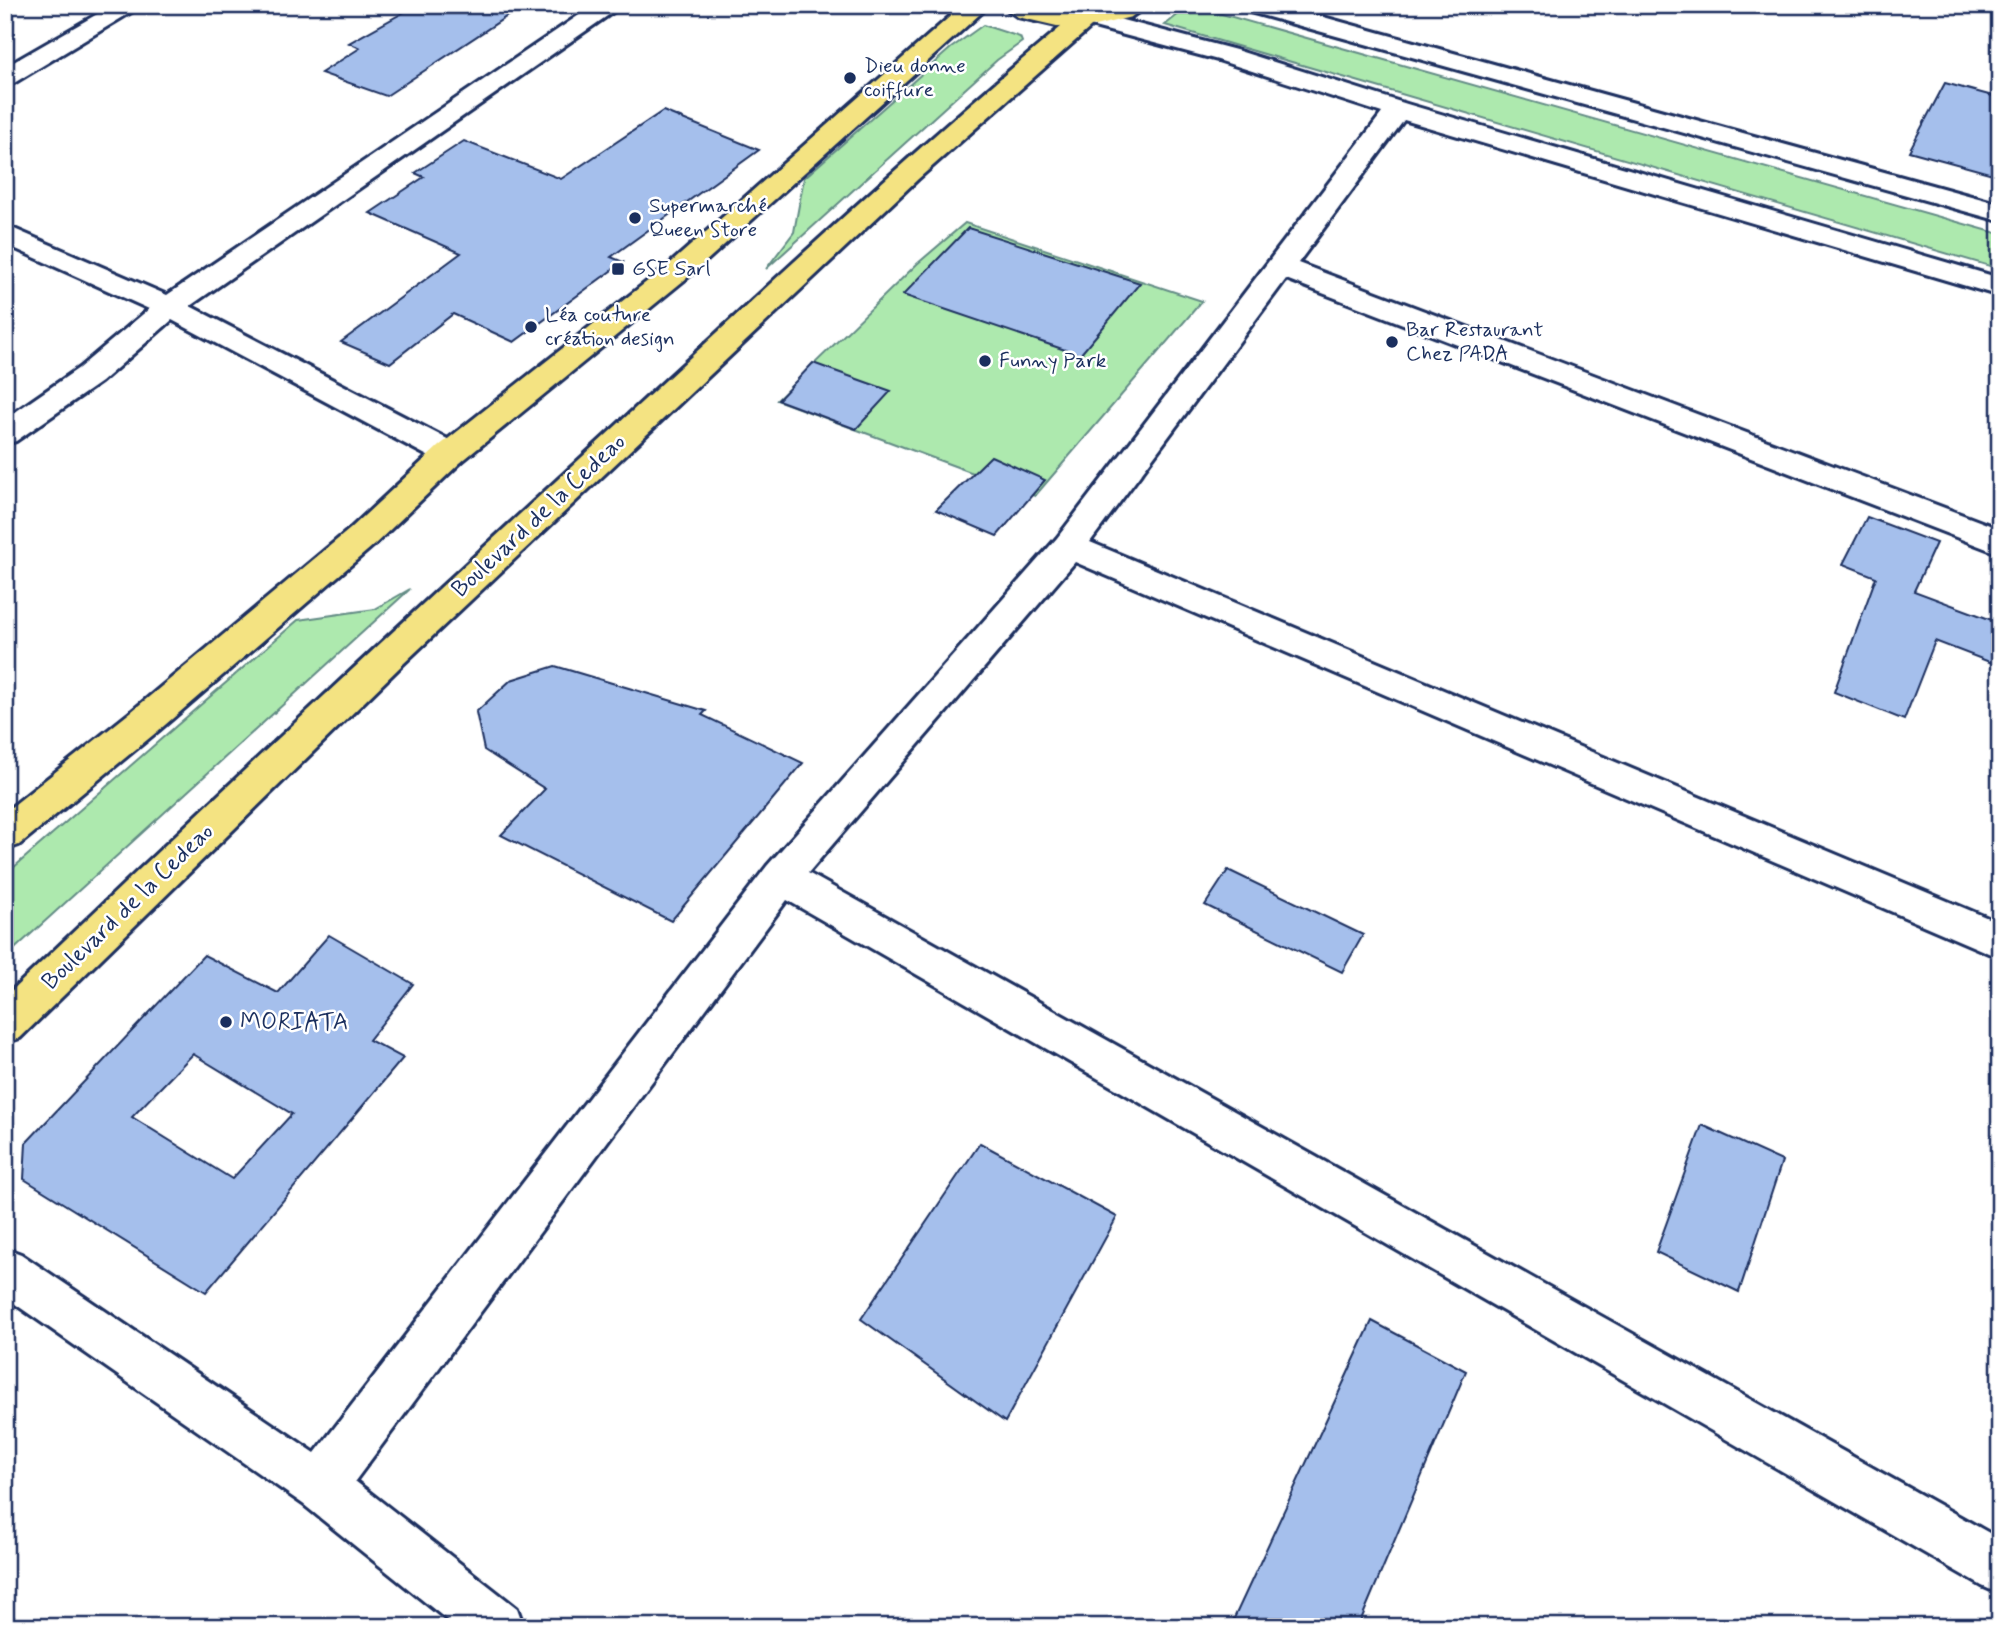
<svg xmlns="http://www.w3.org/2000/svg" width="2005" height="1632" font-family="Mynerve,sans-serif">
<style>
.green{fill:#ade9ae;stroke:#648c86;stroke-width:2}
.building{fill:#a5bfec;stroke:#1b2f5e;stroke-width:2;fill-rule:evenodd}
.lines{fill:none;stroke-linecap:round;stroke-linejoin:round}
.minor-casing{stroke:#1b2f5e;stroke-width:6}
.major-casing{stroke:#1b2f5e;stroke-width:6}
.minor{fill:#fff;fill-rule:evenodd}
.major{fill:#f4e382;fill-rule:evenodd}
.poi-dot{fill:#1b2f5e;stroke:#fff;stroke-width:2.5}
.labels{text-anchor:middle;dominant-baseline:central;stroke-width:5;stroke-linejoin:round;paint-order:stroke}
.far-poi-label{font-size:21px;fill:#1b2f5e;stroke:#fff;text-anchor:start}
.street-label{font-size:24px;fill:#1b2f5e;stroke:#fff}
.poi-label{font-size:24px;fill:#1b2f5e;stroke:#fff;text-anchor:start}
</style>
<rect width="100%" height="100%" fill="#fff"/>
<filter id="ink" filterUnits="userSpaceOnUse"><feTurbulence type="fractalNoise" baseFrequency=".0143" numOctaves="2"/><feDisplacementMap in="SourceGraphic" scale="14" xChannelSelector="R" yChannelSelector="G"/><feConvolveMatrix kernelMatrix="1 2 1 2 8 2 1 2 1" color-interpolation-filters="sRGB"/></filter>
<g filter="url(#ink)">
<path class="green" d="M1190,5L2000,234V269L1165,25Z
M983,25L1020,37L1022,42L997,60L766,269L794,232L804,178L951,48Z
M965,223L1202,301L1035,496L777,400L917,264Z
M410,589L20,944L5,958V875L298,620L375,609Z"/>
<path class="building" d="M417,5H524L386,96L321,73L360,48L349,43Z
M1945,83L2000,98V176L1909,151Z
M663,111L759,150L611,257L623,262L514,342L453,314L390,363L341,342L461,253L370,213L424,177L415,173L464,141L561,179Z
M968,228L1140,283L1080,355L903,295Z
M813,363L832,370L891,391L856,429L778,400Z
M991,456L1045,480L997,536L936,510Z
M1867,517L1936,543L1914,591L2000,623V666L1935,641L1904,720L1834,692L1876,577L1843,564Z
M555,666L706,711L702,715L803,763L671,921L501,835L545,789L484,750L476,712L511,680Z
M1228,870L1363,935L1342,972L1205,905Z
M329,935L413,984L369,1040L403,1058L206,1292L24,1179L26,1143L204,955L278,993ZM193,1054L292,1114L232,1179L132,1117Z
M1702,1125L1782,1161L1739,1292L1656,1252Z
M980,1143L1117,1217L1005,1422L861,1319Z
M1372,1321L1466,1371L1358,1627H1230Z"/>
<g class="lines">
<g class="minor-casing">
<path id="minor" d="M113,5H143L14,83L5,86V67Z
M594,5H623L190,306L461,446L466,454L461,462L450,465L439,462L172,320L101,382L16,441L5,444V419L79,368L149,309L5,244V225L167,295Z
M1240,5H1280L2000,204V221L1243,10Z
M1092,12L1236,50L1407,104L2000,278V296L1404,120L1298,263L2000,529V554L1286,279L1090,542L2000,923V958L1075,562L808,873L2000,1539V1594L1982,1586L787,900L355,1481L517,1608L524,1627H456L303,1504L5,1297V1248L21,1254L315,1453L767,866L1057,538L1382,113L1218,60L1083,24L1080,19L1083,14Z"/>
</g>
<g class="major-casing">
<path id="major" d="M963,5H990L693,273L461,462L374,545L158,731L19,845L5,850V812L132,711L350,529L439,446L673,261Z
M1001,5C1026,5 1047,12 1072,13C1098,14 1121,5 1148,5L1131,17L1091,27L918,179L402,665L20,1038L5,1043V997C203,808 403,621 605,436C755,298 904,158 1061,27L1018,17Z"/>
</g>
<use href="#minor" class="minor"/>
<use href="#major" class="major"/>
</g>
</g>
<g class="poi-dot">
<circle cx="850" cy="78" r="7"/>
<circle cx="635" cy="218" r="7"/>
<rect x="611" y="262" width="14" height="14" rx="3.5"/>
<circle cx="531" cy="327" r="7"/>
<circle cx="1392" cy="342" r="7"/>
<circle cx="985" cy="361" r="7"/>
<circle cx="226" cy="1022" r="7"/>
</g>
<g class="labels">
<g class="far-poi-label">
<text x="864" y="66">Dieu donne<tspan x="864" dy="24">coiffure</tspan></text>
<text x="649" y="206">Supermarché<tspan x="649" dy="24">Queen Store</tspan></text>
<text x="632" y="269">GSE Sarl</text>
<text x="545" y="315">Léa couture<tspan x="545" dy="24">création design</tspan></text>
<text x="1406" y="330">Bar Restaurant<tspan x="1406" dy="24">Chez PADA</tspan></text>
<text x="999" y="361">Funny Park</text>
</g>
<g class="street-label">
<text transform="translate(539 516) rotate(-43)">Boulevard de la Cedeao</text>
<text transform="translate(128 907) rotate(-44)">Boulevard de la Cedeao</text>
</g>
<g class="poi-label">
<text x="240" y="1022">MORIATA</text>
</g>
</g>
<rect width="2005" height="1632" fill="none" stroke="#fff" stroke-width="28"/>
<rect x="14" y="14" width="1977" height="1604" fill="none" stroke="#1b2f5e" stroke-width="2.5" filter="url(#ink)"/>
</svg>
